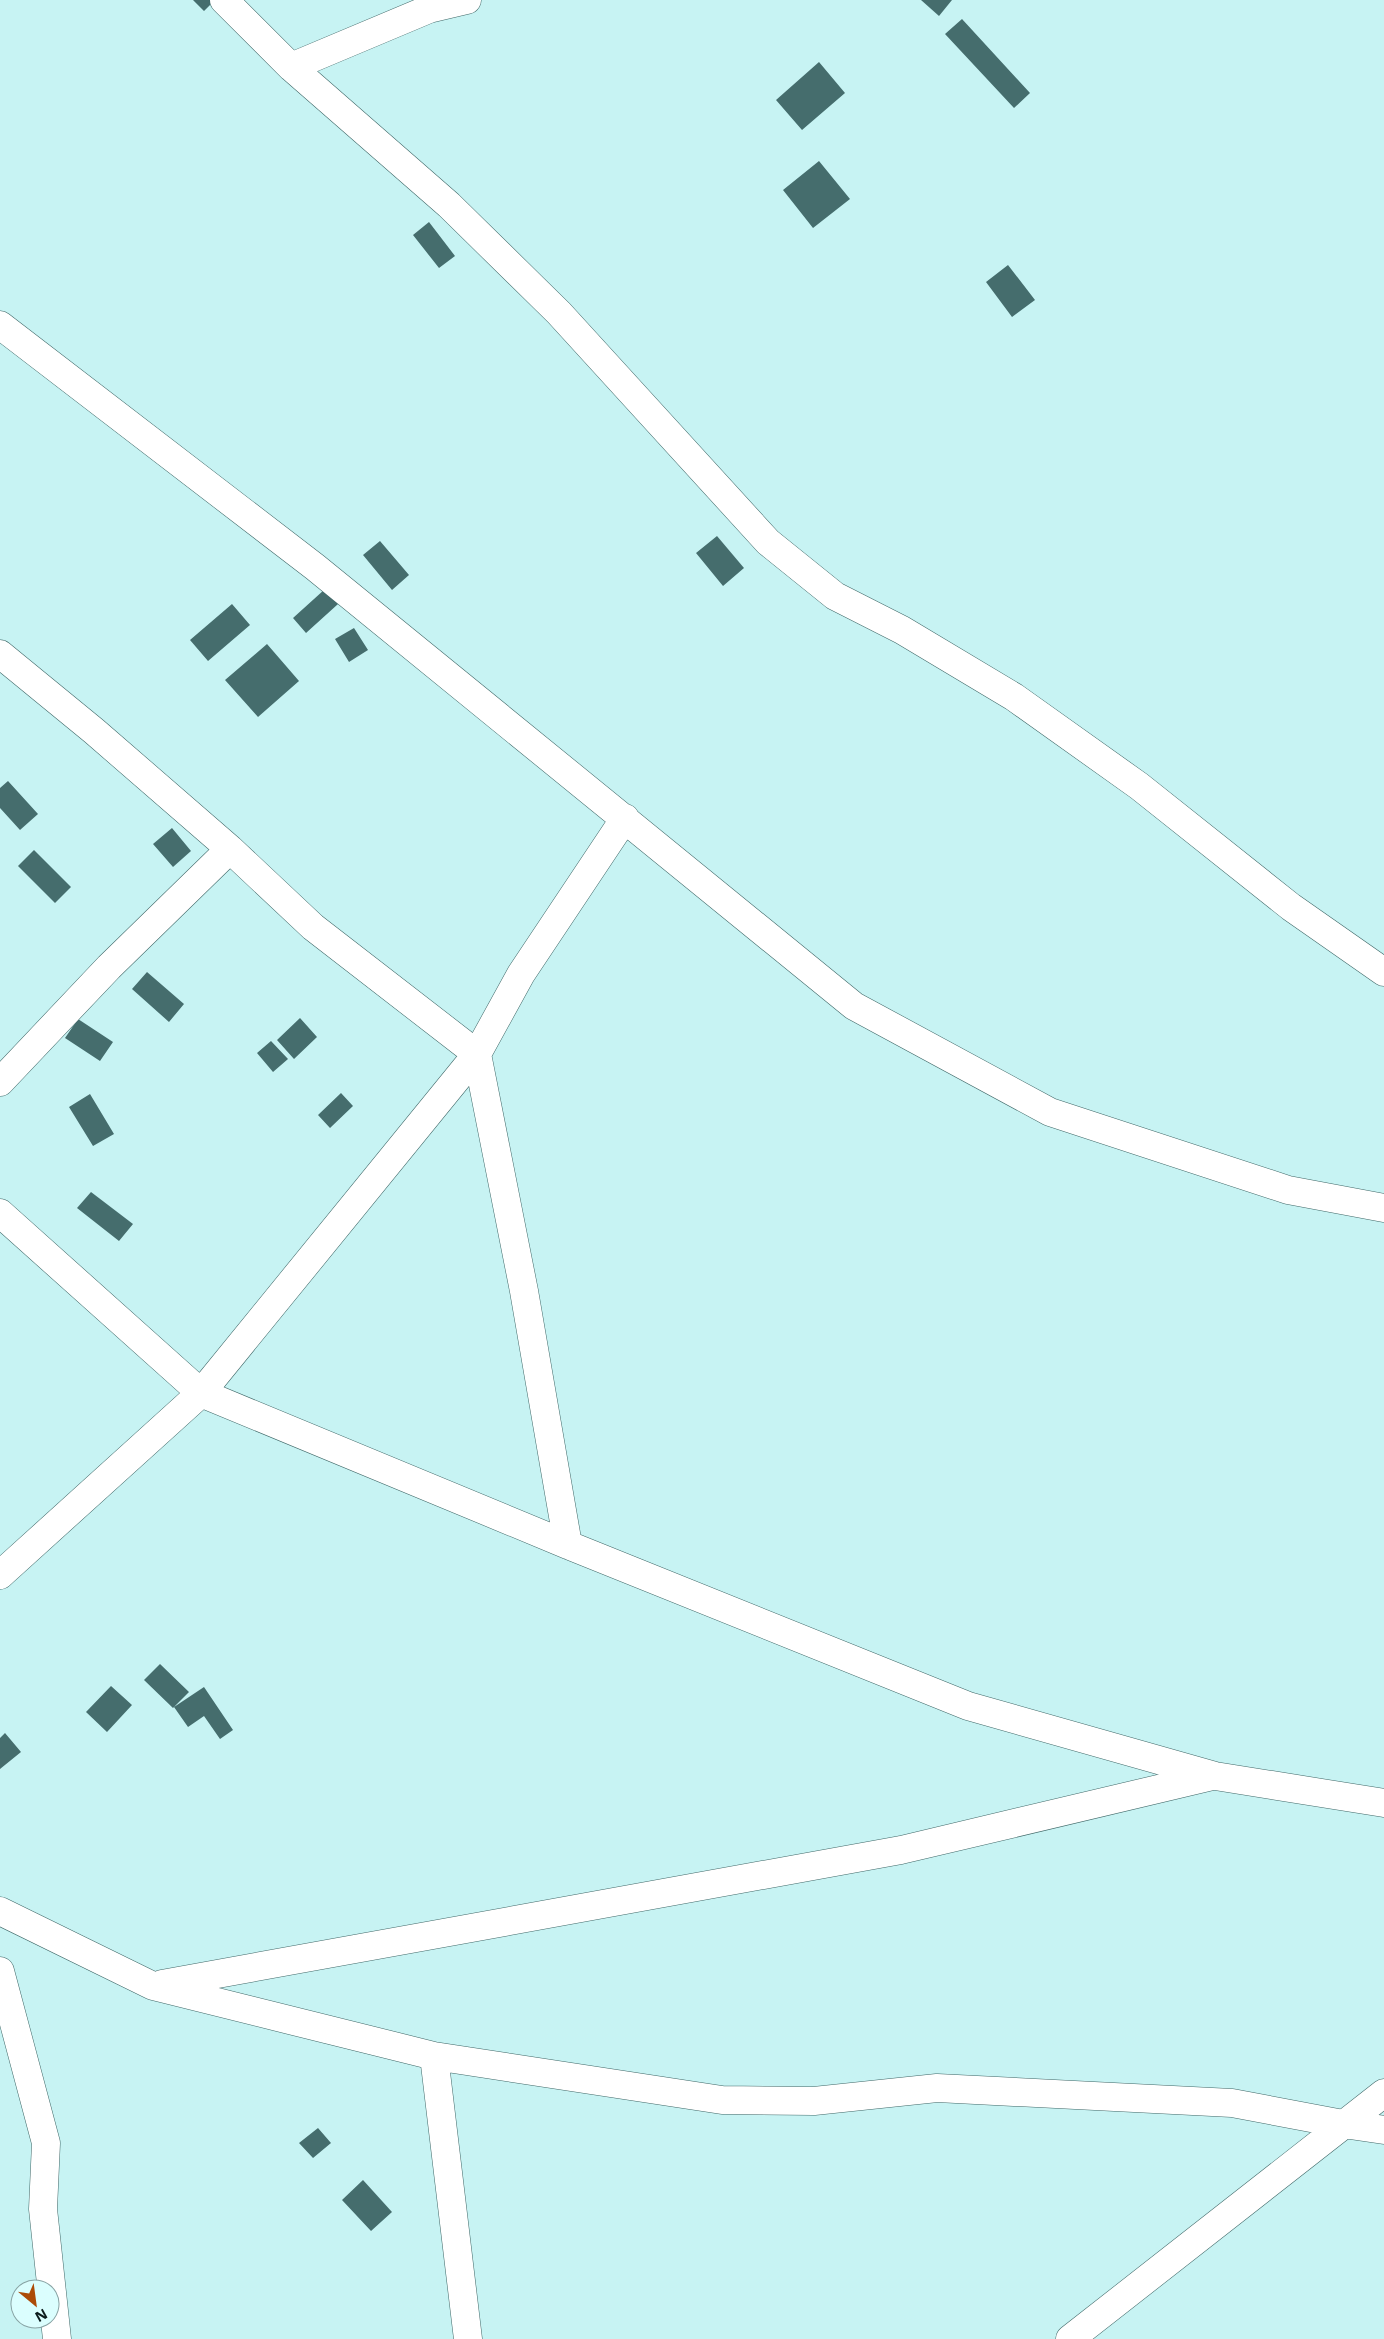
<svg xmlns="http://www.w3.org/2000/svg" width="1384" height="2339" font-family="'Open Sans',sans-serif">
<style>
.building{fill:#456d6d}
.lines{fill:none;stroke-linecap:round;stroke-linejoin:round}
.minor-casing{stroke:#406868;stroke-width:29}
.minor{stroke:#fff;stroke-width:28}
</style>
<rect width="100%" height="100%" fill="#c7f3f3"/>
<path class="building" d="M193,0H215L204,11Z
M921,0H952L939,16Z
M962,19L1030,93L1014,108L945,34Z
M819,62L845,93L802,130L776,100Z
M819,161L850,199L813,228L783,190Z
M429,222L455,256L439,268L413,235Z
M1008,265L1035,300L1012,317L986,282Z
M717,536L744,568L723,586L696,553Z
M380,541L409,575L392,590L363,555Z
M335,580L348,595L306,633L293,618Z
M232,604L250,625L208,661L190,640Z
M354,628L368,650L349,662L335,639Z
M267,644L299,681L258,717L225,680Z
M8,781L38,814L20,830L0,808V788Z
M172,828L191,851L173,867L153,844Z
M34,850L71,887L55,903L18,866Z
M147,972L184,1004L169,1022L132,989Z
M300,1018L317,1037L294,1059L277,1040Z
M78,1019L113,1042L100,1061L65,1038Z
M271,1041L288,1059L273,1072L257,1053Z
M341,1093L353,1106L330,1128L318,1115Z
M90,1094L114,1134L93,1146L69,1107Z
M91,1192L133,1224L119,1241L77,1208Z
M160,1664L189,1692L173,1708L144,1680Z
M111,1686L132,1705L107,1732L86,1712Z
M204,1687L233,1730L220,1739L204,1716L188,1727L174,1707Z
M5,1733L21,1752L0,1769V1738Z
M318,2128L331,2143L313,2158L299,2143Z
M363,2180L392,2212L371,2231L342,2200Z"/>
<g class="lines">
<g class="minor-casing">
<path id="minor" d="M224,0L291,67L449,205L559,313L768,542L835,596L902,630L1014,697L1139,786L1291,907L1384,972
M291,67L429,9L467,0
M0,325L315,567L854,1006L1050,1112L1288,1190L1384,1208
M0,654L94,731L230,849L313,927L477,1054L524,1291L568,1545
M0,1082L109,967L230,849
M0,1213L201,1393L568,1545L968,1706L1215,1776L1384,1803
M0,1575L201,1393L477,1054L521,974L625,818
M0,1911L153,1986L434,2056L722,2100L814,2101L937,2088L1232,2103L1343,2124L1384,2130
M0,1971L46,2143L43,2209L57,2339
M162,1984L901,1850L1213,1776
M434,2056L468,2339
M1070,2339L1384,2093"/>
</g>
<use href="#minor" class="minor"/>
</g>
<g transform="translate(35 2304) rotate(151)"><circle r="24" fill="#dbfefe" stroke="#88a3a4"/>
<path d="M0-4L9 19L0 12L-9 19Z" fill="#ac4b07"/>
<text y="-8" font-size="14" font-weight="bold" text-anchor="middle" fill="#0b1b1c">N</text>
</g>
</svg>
